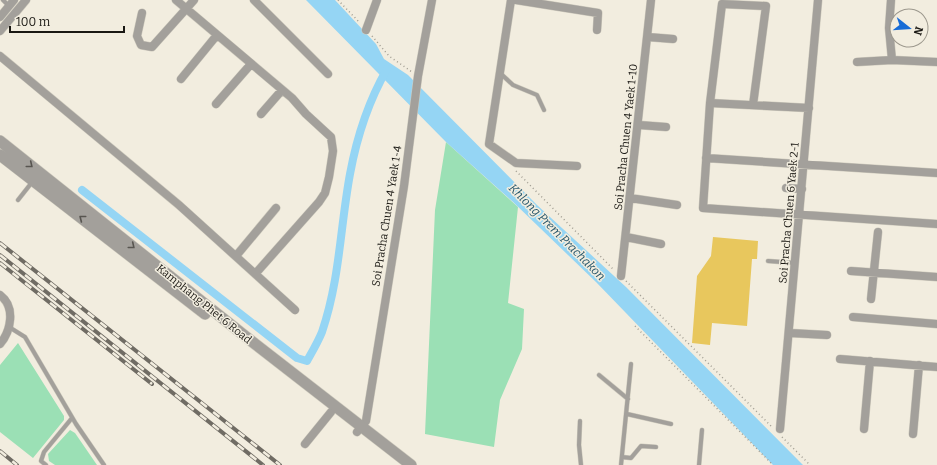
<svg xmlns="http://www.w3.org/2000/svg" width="937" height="465" font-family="Bitter,serif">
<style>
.green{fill:#9be0b5}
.water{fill:#95d5f4}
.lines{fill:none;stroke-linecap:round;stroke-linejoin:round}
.canal{stroke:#95d5f4;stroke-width:8}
.building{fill:#e8c75d}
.service-casing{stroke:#cfcbbe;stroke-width:5}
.minor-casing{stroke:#cfcbbe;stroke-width:9}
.tertiary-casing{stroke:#cfcbbe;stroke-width:12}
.path{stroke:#a19d92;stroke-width:1.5;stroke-dasharray:1 3;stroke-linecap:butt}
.service{stroke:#a3a09b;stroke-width:4}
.minor{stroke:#a3a09b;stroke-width:8}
.tertiary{stroke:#a3a09b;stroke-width:11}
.rail-casing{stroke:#706c64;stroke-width:4}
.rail{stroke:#f2eddf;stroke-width:2.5;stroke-dasharray:8;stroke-linecap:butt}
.oneway{stroke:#585550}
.labels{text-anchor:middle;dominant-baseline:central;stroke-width:3;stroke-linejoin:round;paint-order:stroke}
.street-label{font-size:11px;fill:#1a1813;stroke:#f2eddf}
.water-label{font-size:12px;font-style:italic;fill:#23546a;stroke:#f2eddf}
</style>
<rect width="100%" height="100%" fill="#f2eddf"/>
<path class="green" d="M446,142L518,207L508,303L524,309L522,349L500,400L494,447L425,434L435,210Z
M18,343L64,416V420L33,458L0,432V365Z
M70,430L75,433L97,465H55L49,461L48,454Z"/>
<path class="water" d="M306,0H335L376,44L384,59L408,75L537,205L626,287L803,465H773L596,282L512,201L446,142Z"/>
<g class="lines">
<path class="canal" d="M82,190L297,358L307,361C312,352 318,342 322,332C340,279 340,228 350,174C357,136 368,102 387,69"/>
</g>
<path class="building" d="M713,237L758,241L757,259H752L747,326L712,323L710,345L692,343L697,276L711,256Z"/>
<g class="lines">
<g class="service-casing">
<path id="service" d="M3,0L9,6
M500,73L513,85L537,95L544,110
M18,200L33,181
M768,261L795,263
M9,327L25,337L76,424L104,465
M599,375L628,399
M627,414L671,424
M580,421L579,445L581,465
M622,457L631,458L641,446L656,447
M46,465L41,461L44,452L72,418
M621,465L631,364
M699,465L702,430"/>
</g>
<g class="minor-casing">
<path id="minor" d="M176,0L292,98L306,114L331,137L333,151L329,177L325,193L319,202L256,273
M254,0L328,74
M511,0L489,144L516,163L577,166
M516,0L598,13L597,30
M891,0L889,28L892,60
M142,13L137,36L141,45L152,47L194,0
M0,17L14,0
M366,30L377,0
M0,31L26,0
M648,37L673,39
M0,56L179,205L295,310
M857,62L892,60L937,62
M181,79L217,35
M710,103L809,108
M216,104L251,64
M753,105L766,6L722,4L710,103L703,208L937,224
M261,114L282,90
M639,125L666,127
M706,158L937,173
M786,188L802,189
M630,198L677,205
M626,237L661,244
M236,256L276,208
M851,271L937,277
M621,276L651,0
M0,295C16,307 11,331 0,344
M871,299L878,232
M853,317L937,324
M790,333L827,335
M840,359L937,367
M780,429L818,0
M864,429L870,361
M357,432L366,421L404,186L418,76L432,0
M913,434L919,365
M305,444L331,412"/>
</g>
<g class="tertiary-casing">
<path id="tertiary" d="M0,141L250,340L411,465
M0,155L205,314"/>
</g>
<path class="path" d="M338,0L360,23
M372,36L389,56L412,72
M516,171L613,269
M626,281L772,427
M635,326L773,465
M782,437L810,465"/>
<use href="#service" class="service"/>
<use href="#minor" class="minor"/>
<use href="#tertiary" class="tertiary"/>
<g class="rail-casing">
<path id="rail" d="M0,243L280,465
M0,255L263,465
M0,263L152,384
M0,451L17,465"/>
</g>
<use href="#rail" class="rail"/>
</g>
<defs><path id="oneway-chevron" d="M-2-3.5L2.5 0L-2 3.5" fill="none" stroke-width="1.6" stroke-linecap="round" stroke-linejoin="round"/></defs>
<g class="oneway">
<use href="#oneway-chevron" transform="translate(30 165) rotate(39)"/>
<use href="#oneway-chevron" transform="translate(82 218) rotate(-142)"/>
<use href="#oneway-chevron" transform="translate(132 246) rotate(39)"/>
</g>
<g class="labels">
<g class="street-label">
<text transform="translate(626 137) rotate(-84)">Soi Pracha Chuen 4 Yaek 1-10</text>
<text transform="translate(789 213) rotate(-85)">Soi Pracha Chuen 6 Yaek 2-1</text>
<text transform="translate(387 216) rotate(-81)">Soi Pracha Chuen 4 Yaek 1-4</text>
<text transform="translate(204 304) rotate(39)">Kamphang Phet 6 Road</text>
</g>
<g class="water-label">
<text transform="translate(557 232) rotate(45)">Khlong Prem Prachakon</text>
</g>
</g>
<g transform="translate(909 28) rotate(107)"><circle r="19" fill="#f2eddf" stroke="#9c988d"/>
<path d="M0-3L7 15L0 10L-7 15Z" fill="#186cd6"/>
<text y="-6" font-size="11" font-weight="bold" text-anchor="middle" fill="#1a1813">N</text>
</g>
<path d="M10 26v6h114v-6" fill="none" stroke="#1a1813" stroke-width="2"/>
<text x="16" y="26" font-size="12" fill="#1a1813" stroke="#f2eddf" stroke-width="3" paint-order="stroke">100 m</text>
</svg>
